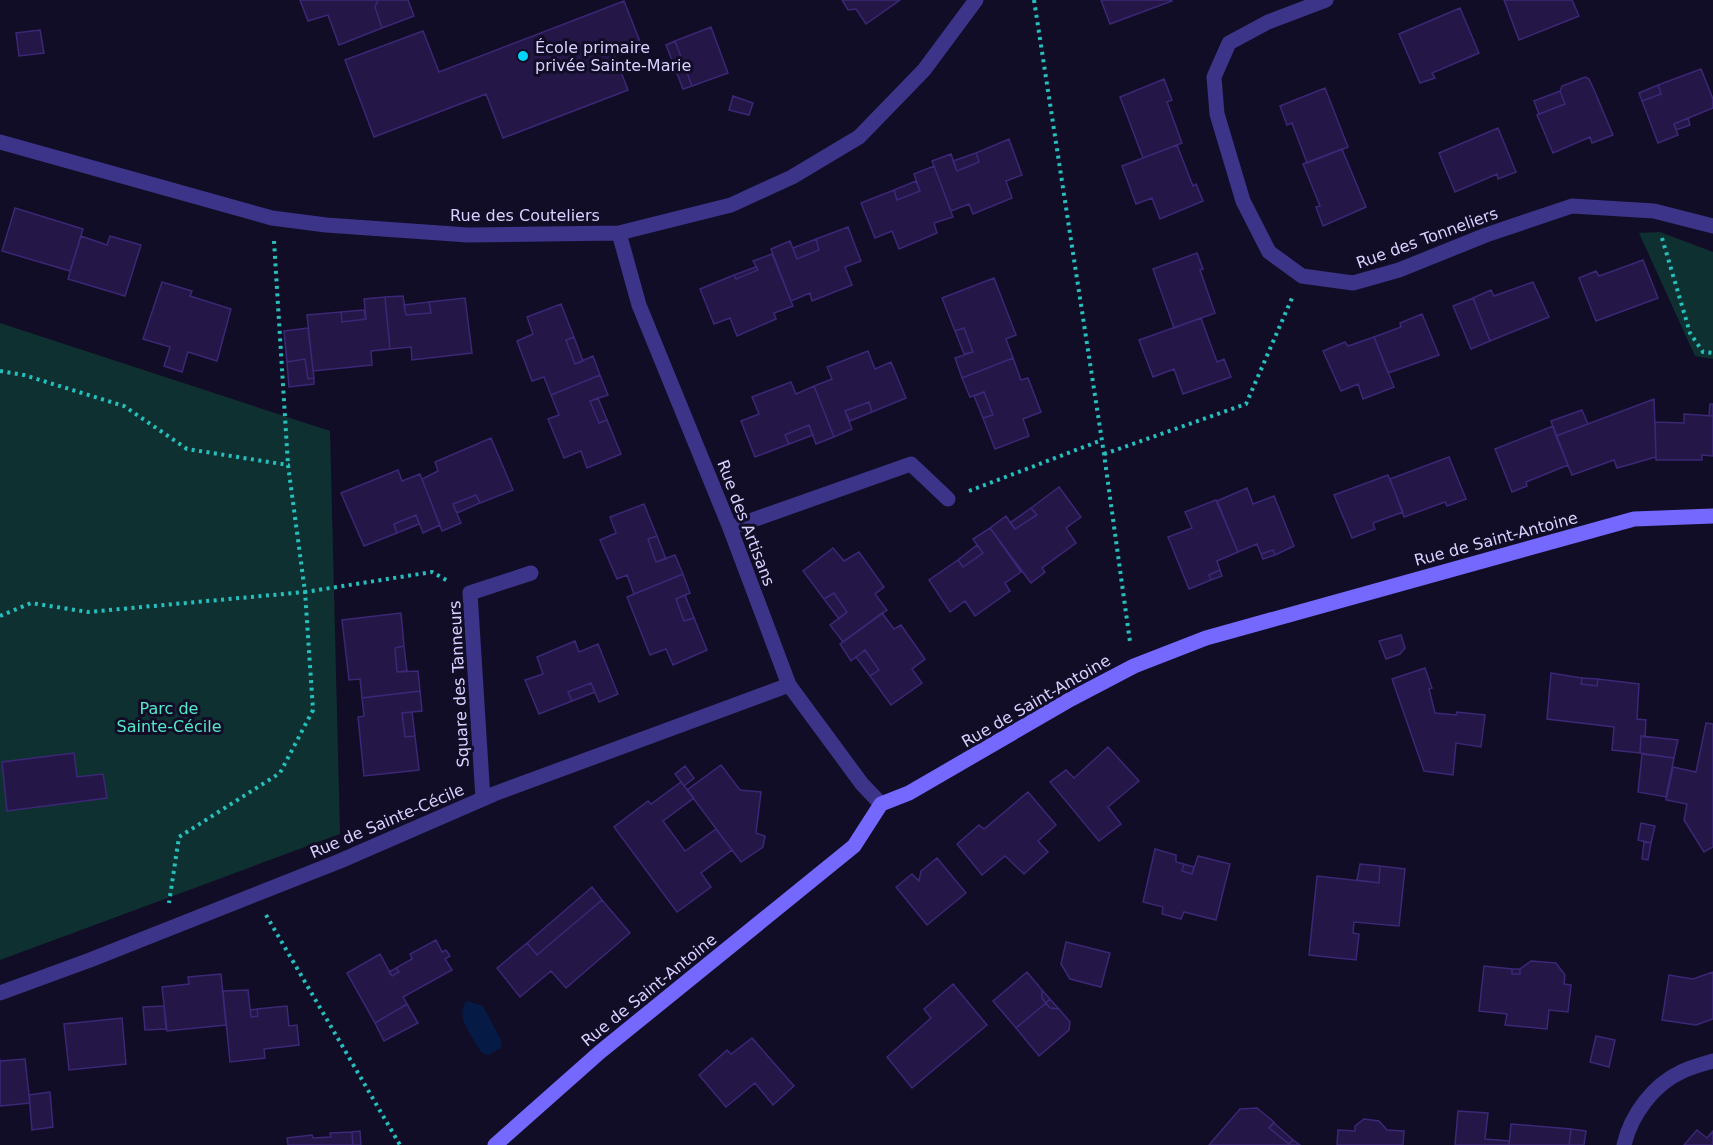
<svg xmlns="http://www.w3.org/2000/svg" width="1713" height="1145" font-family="'DejaVu Sans',sans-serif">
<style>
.green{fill:#0f3030}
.water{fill:#061a46}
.building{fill:#241748;stroke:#3b2776;stroke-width:1.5}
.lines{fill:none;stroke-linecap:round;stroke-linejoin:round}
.path{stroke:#25c0be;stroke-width:4;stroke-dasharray:3 4.5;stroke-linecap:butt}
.street{stroke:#3c3488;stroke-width:15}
.secondary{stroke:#7468ff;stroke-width:15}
.poi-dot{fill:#00d6fc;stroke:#120d26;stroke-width:2}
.labels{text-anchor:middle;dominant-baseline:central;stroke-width:6;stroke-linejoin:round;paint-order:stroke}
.poi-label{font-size:16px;fill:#d9d1ff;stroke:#120d26;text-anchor:start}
.street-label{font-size:16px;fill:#d9d1ff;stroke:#120d26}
.park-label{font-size:16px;fill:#53e9cc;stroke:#120d26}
</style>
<rect width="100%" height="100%" fill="#120d26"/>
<path class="green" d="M1660,232L1713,252V359L1695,356L1639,233Z
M0,323L330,431L340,834L0,960Z"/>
<path class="water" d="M467,1001L483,1006L502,1042L501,1048L488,1055L482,1053C474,1039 453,1015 467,1001Z"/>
<path class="building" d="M300,0H378L375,7L382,28L339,45L328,15L308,21Z
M378,0H408L414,16L382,28L375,7Z
M842,0H900L866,24L856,9L848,10Z
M1101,0H1171L1172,1L1110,24Z
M1504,0H1572L1579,16L1519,40Z
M624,1L641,44L614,54L628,90L503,138L486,94L374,137L345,60L423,31L439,72Z
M1460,8L1479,53L1432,73L1435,78L1420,83L1399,34Z
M711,27L728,73L692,86L675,41Z
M40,30L44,53L19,56L16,33Z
M675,41L692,86L683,89L666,45Z
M1701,69L1713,99V108L1674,124L1678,135L1658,143L1642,101L1661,94L1658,85Z
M1585,77L1589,79L1595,92L1613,135L1592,143L1590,137L1553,153L1537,115L1565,104L1560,91L1562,86Z
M1164,79L1172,100L1167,102L1182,143L1143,158L1120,97Z
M1658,85L1661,94L1642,101L1639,93Z
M1325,88L1348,147L1307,163L1292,123L1287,125L1280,106Z
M1560,91L1565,104L1539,114L1534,101Z
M733,96L753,103L749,115L729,110Z
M1688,118L1690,125L1676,130L1674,124Z
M1498,128L1516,172L1498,179L1497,174L1455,192L1439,153Z
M1009,139L1022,175L1006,181L1012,198L973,214L969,204L951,211L932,161L951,154L957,171L979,162L976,153Z
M1177,145L1193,186L1196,184L1203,201L1160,219L1152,198L1136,204L1122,166Z
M1342,149L1366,207L1323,226L1316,207L1320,206L1303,164Z
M976,153L979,162L957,171L953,161Z
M934,166L953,217L934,223L937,233L899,249L892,231L875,238L861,203L894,190L897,200L920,191L914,174Z
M916,181L920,191L897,200L894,190Z
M15,208L83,229L70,271L2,251Z
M848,227L861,261L845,267L852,285L812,301L810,293L791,301L771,249L790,241L797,259L819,250L816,239Z
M81,236L107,245L110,236L141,245L125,296L68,279Z
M816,239L819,250L797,259L793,248Z
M1197,253L1203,269L1200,270L1215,313L1174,328L1153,269Z
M772,254L793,306L774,313L776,319L737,336L730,318L714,324L700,289L734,275L736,279L758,270L753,261Z
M1643,260L1658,298L1596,321L1579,278L1596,271L1599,276Z
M756,267L758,270L736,279L734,275Z
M994,278L1016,335L1006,339L1013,358L962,378L955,358L973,352L964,328L955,331L942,298Z
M162,282L192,291L190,296L231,309L217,361L188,352L182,372L164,366L170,347L143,339Z
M1533,282L1549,317L1490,341L1473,298L1491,290L1494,296Z
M403,296L406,315L431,313L429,302L465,298L472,353L412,360L411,347L390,349L385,297Z
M385,297L390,349L371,351L372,365L313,371L307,315L341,312L342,322L366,319L364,299Z
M1473,298L1490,341L1471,349L1453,306Z
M429,302L431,313L406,315L404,305Z
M561,304L574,337L566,340L575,364L593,356L600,375L551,395L544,377L532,381L517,341L533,334L527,317Z
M364,310L366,319L342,322L341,312Z
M1422,314L1439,355L1388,373L1374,337L1401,327L1400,323Z
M1201,318L1217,362L1224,359L1231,377L1183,394L1174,369L1153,377L1139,340Z
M308,328L314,378L308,379L305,359L287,362L284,331Z
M964,328L973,352L964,354L955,331Z
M574,337L583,361L575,364L566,340Z
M1374,337L1394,387L1363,399L1358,384L1341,391L1323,351L1345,342L1348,346Z
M868,351L875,369L891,362L906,398L872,412L869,402L845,411L852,429L834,437L814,386L832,379L827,367Z
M1013,358L1021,380L1028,378L1041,412L1023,419L1029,436L995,449L983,418L993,415L984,392L970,397L962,378Z
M305,359L308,379L314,378V384L289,387L287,362Z
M600,375L608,395L590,401L599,423L607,420L621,454L587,468L581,451L564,458L548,419L559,415L551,395Z
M791,382L796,394L814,386L834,437L816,444L809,425L785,435L789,444L755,457L741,421L759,414L752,397Z
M984,392L993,415L983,418L974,396Z
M598,398L607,420L599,423L590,401Z
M1654,399L1656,457L1617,468L1614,460L1572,475L1556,436Z
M869,402L872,412L850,421L845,411Z
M1710,404H1713V416H1709Z
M1582,410L1588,424L1556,436L1551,421Z
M1684,414L1713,416V456L1702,455V460H1656L1655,422L1684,423Z
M809,425L813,435L789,444L785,435Z
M1553,426L1568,465L1526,482L1527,486L1512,492L1495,449Z
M491,438L513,490L480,503L476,495L453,504L461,523L442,531L422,479L438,471L435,462Z
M1449,457L1466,499L1447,506L1445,502L1404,517L1390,479Z
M398,470L402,481L420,474L440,525L423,533L416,515L394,524L397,533L364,546L341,493Z
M1388,475L1403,512L1373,523L1375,529L1352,538L1334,495Z
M1059,487L1081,517L1066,528L1076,543L1042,568L1045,572L1031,583L990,528L1006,516L1015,529L1037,515L1031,508Z
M1247,488L1253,504L1274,496L1294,546L1275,555L1273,550L1261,554L1257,544L1238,552L1217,501Z
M476,495L480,503L457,513L453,504Z
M1216,500L1238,552L1217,561L1220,570L1209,575L1211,580L1189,589L1168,537L1192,528L1185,512Z
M644,504L657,536L648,539L656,562L675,555L683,574L634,594L627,575L617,579L600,540L616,533L610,517Z
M1031,508L1037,515L1015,529L1010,523Z
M416,515L419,524L397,533L394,524Z
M990,528L1021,572L1005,583L1010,591L975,616L965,601L950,612L929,580L958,560L963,567L983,553L973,539Z
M657,536L666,559L656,562L648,539Z
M977,545L983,553L963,567L958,560Z
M833,548L844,561L859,552L884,587L875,594L887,610L843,642L830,625L847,612L834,593L824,599L803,571Z
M1273,550L1275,555L1263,559L1261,554Z
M1220,570L1222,576L1211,580L1209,575Z
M683,574L690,593L676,599L684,621L694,618L707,650L673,665L666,649L650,655L627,597Z
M834,593L847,612L839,619L824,599Z
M685,595L694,618L684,621L676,599Z
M401,613L404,646L395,648L397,672L418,671L420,691L362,698L360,679L349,680L342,620Z
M882,613L894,629L901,625L925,659L912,669L922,683L891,705L870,676L879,670L865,650L851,661L840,644Z
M1401,635L1405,648L1400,654L1386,659L1379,641Z
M575,641L579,652L598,644L618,694L599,702L591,683L568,692L572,701L539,714L525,680L543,674L537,657Z
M404,646L407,671L397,672L395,648Z
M865,650L879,670L870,676L856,657Z
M1425,668L1432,688L1429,689L1435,713L1456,715L1457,712L1485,715L1481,747L1456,743L1453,775L1424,771L1392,679Z
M1551,673L1582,678L1581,684L1597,686L1598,679L1639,684L1637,719L1646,720L1645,737L1641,736L1640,753L1612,750L1614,727L1547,719Z
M1582,678L1598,679L1597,686L1581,684Z
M591,683L595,692L572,701L568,692Z
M420,691L422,711L402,713L405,737L415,736L419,770L364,776L358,717L364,716L362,698Z
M412,712L415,736L405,737L402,713Z
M1706,723L1713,724V847L1704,852L1684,820L1687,804L1666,800L1673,767L1696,772Z
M1641,736L1678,740L1674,758L1640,753Z
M1108,747L1139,781L1108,807L1121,824L1099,841L1050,782L1066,770L1074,778Z
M74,753L77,777L103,774L107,798L7,811L2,762Z
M1642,754L1674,758L1666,797L1638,792Z
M721,765L740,790L761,792L756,833L765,836L763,847L741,862L687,790Z
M685,766L694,778L684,786L675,774Z
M681,782L694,798L663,821L685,851L716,829L732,850L701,873L711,887L677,912L614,827L648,801L651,804Z
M1028,792L1056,825L1038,841L1048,852L1024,874L1005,856L982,875L957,844L979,825L984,829Z
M1641,823L1655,826L1651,843L1638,840Z
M1644,842L1651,843L1648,860L1642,859Z
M1155,849L1176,855V862L1184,864L1182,871L1192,874L1198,856L1230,864L1216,920L1184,912L1181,919L1162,914L1163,907L1143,902Z
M937,858L966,893L927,925L896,887L912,874L919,881L921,871Z
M1184,864L1194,867L1192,874L1182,871Z
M1360,864L1380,866L1379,883L1357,880Z
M1380,866L1405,869L1399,926L1354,922L1353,933L1359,934L1356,960L1309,955L1317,876L1379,883Z
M592,887L602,900L537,955L527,943Z
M602,900L630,933L566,988L551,971L520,997L497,968L527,943L537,955Z
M436,940L442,952L446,950L450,956L445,959L452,970L403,997L407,1004L375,1023L347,973L380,954L392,976L399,972L396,968L412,959L410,954Z
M1066,942L1110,953L1101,987L1070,979L1061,964Z
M1531,961L1556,963L1565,975L1564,984L1571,985L1568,1012L1549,1010L1547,1029L1505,1025L1507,1014L1479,1011L1484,966L1512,969V974H1520V969Z
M396,968L399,972L392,976L389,972Z
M1512,969H1520V974H1512Z
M1027,972L1042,990V998L1046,1003L1016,1028L993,1001Z
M1713,972V1019L1696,1025L1662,1020L1669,975L1693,979Z
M221,974L226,1025L167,1031L162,987L189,984L188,977Z
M953,984L987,1025L912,1088L887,1057L931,1018L924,1009Z
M248,990L251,1017L258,1016L257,1009L287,1006L289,1026L297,1025L299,1045L264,1049L265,1058L230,1062L223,991Z
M1042,990L1050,999L1046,1003L1042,998Z
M1050,999L1059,1009L1050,1008L1046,1003Z
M1046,1003L1050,1008L1059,1009L1070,1022L1069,1030L1039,1056L1016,1028Z
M407,1004L418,1023L384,1041L375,1023Z
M164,1006L166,1029L145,1030L143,1007Z
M257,1009L258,1016L251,1017L250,1010Z
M122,1018L126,1064L69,1070L64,1024Z
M1596,1036L1615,1040L1609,1067L1590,1062Z
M752,1038L794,1086L773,1105L755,1083L726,1107L699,1075L727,1050L731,1054Z
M0,1059V1061L25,1059L30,1103L0,1106Z
M50,1092L53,1127L32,1130L29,1095Z
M1257,1108L1274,1122L1269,1128L1289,1144L1293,1140L1300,1145H1209L1240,1109Z
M1458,1111L1488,1113L1485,1139L1509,1141V1145H1455Z
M1364,1119L1379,1121L1387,1130L1404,1131L1403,1145H1337L1338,1130L1355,1131V1126Z
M1274,1123L1293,1140L1289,1144L1269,1128Z
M1511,1124L1571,1129L1569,1145H1572H1509Z
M1571,1129L1586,1131L1584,1145H1569Z
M1697,1130L1707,1138L1713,1131V1145H1684Z
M360,1131L361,1145H353L352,1132Z
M352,1132L353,1145H288L287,1138L312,1135L313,1138L331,1137L330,1133Z"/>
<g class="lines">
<path class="path" d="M1034,0L1104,454L1130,642
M1662,238L1690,333L1703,352L1713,353
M274,241L288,465
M0,371L24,375L124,406L187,449L288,465L305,592L432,572L448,581
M1104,454L1246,404L1292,298
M969,491L1102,440
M0,616L31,603L88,612L305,592L313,710L280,773L179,837L169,903
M266,915L400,1145"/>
<path class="street" d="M1326,0L1268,22L1229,43L1214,77L1217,114L1243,201L1269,252L1302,276L1353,283L1399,270L1486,235L1572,206L1654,211L1713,226
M0,142L272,218L326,225L468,235L619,233L731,205L792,177L859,137L924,70L976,0
M619,233L639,305L730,528L789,685L862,784L881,804
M730,528L911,464L948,499
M483,799L470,593L531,573
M0,993L90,960L340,861L494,794L789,685
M1624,1145C1631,1115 1653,1085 1681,1072C1691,1067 1703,1064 1713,1061"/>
<path class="secondary" d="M495,1145L600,1052L854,846L881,804L909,793L1071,699L1134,666L1206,638L1634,519L1713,516"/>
</g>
<circle class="poi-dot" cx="523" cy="56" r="6"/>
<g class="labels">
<g class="poi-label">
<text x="535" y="47">École primaire<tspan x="535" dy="18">privée Sainte-Marie</tspan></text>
</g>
<g class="street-label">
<text x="525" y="215">Rue des Couteliers</text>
<text transform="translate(1427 238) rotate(-20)">Rue des Tonneliers</text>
<text transform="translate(746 523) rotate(69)">Rue des Artisans</text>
<text transform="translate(1496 539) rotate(-15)">Rue de Saint-Antoine</text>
<text transform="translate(459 684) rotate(-93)">Square des Tanneurs</text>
<text transform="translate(1036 701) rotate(-30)">Rue de Saint-Antoine</text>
<text transform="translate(387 821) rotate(-23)">Rue de Sainte-Cécile</text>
<text transform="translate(649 990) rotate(-39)">Rue de Saint-Antoine</text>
</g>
<g class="park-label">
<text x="169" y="708">Parc de<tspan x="169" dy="18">Sainte-Cécile</tspan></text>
</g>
</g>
</svg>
